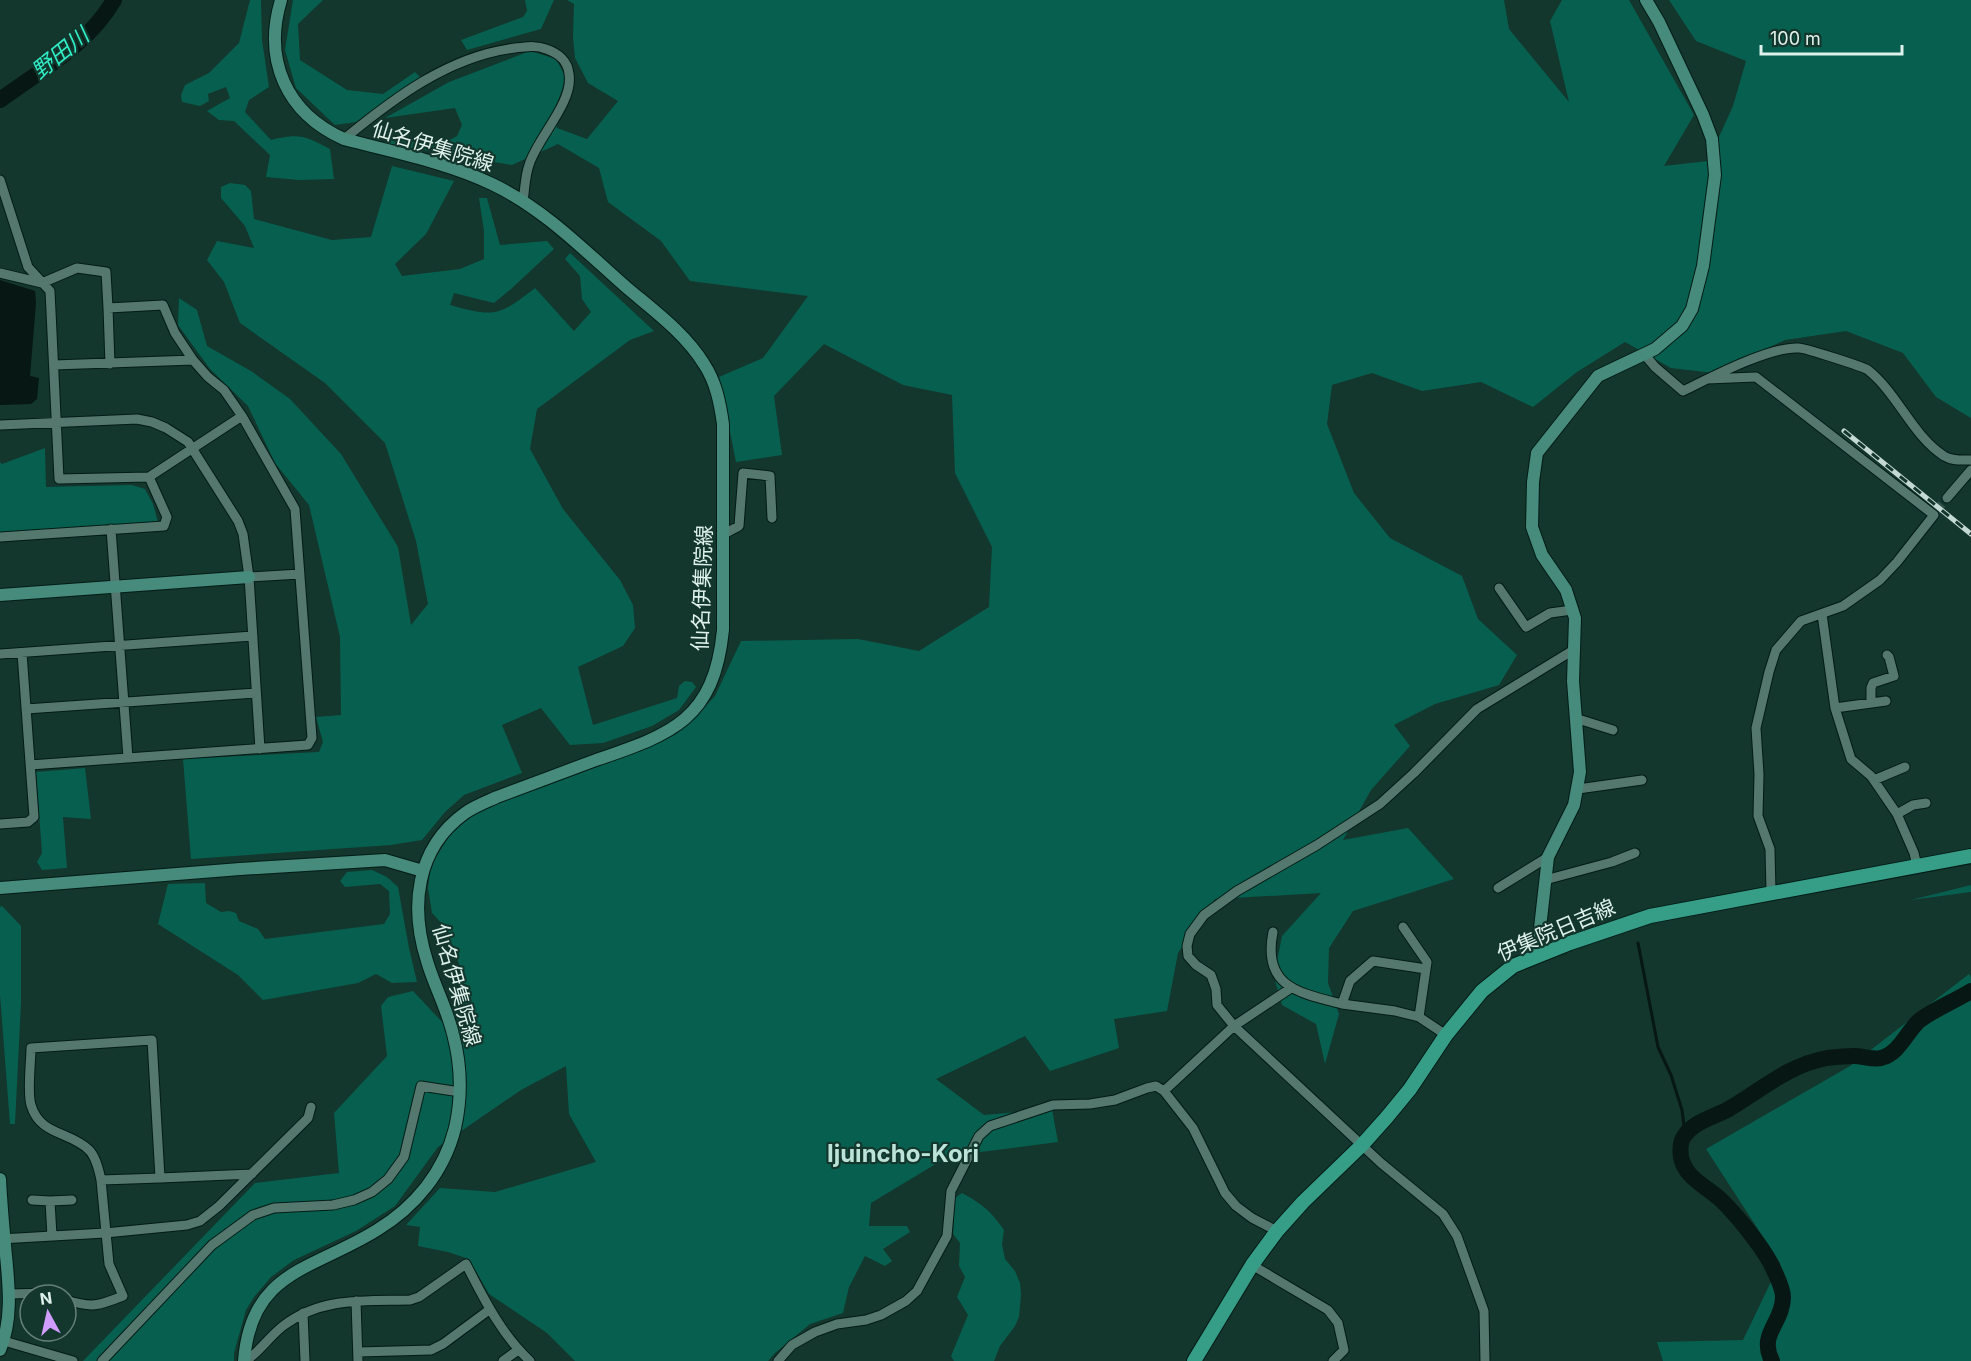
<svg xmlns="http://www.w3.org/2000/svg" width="1971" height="1361" font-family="Inter,'Noto Sans JP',sans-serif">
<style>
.green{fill:#07604f}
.water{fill:#071713}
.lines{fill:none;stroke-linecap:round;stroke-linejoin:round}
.stream{stroke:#071713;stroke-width:3}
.river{stroke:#071713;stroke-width:16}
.street-tunnel{stroke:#31524a;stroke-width:9;stroke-dasharray:9 4.5;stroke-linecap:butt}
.street-casing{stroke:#021c16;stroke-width:11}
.secondary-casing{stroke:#021c16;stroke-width:14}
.primary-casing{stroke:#021c16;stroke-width:16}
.street{stroke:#55786e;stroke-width:9}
.secondary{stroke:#468b7b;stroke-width:12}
.primary{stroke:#369d87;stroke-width:14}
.rail-casing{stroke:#c4d9d2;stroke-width:5}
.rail{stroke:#13362d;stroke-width:3;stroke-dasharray:9;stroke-linecap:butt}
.labels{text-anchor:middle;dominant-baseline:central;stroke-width:4.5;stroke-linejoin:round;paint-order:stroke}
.street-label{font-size:21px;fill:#def1eb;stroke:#13362d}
.water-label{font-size:22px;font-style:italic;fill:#30eec7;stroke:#13362d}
.quarter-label{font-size:24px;font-weight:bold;fill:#bce3d7;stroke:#13362d}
</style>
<rect width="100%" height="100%" fill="#13362d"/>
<path class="green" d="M250,0H261L262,40L269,87L249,100L245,112L271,140C300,133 305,136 330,149L334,179L299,180L266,177L270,155L234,121L219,120L207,111L230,98L226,87L208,94L209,101L200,106L182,102L181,95L185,85L209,73L239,43Z
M293,0H323L298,24L300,60L347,90L383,94L415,72L420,77L356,122L335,125L296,88L285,50Z
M525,0H554L541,29L467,50L461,40L523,17L527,11Z
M567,0H1504L1509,29L1569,102L1550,21L1562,0H1629L1694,115L1664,166L1708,161L1733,106L1746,61L1696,41L1669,0H1971V418L1936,397L1903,353L1846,331L1785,340L1714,373L1671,368L1625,342L1577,372L1533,407L1481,382L1422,391L1372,373L1332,385L1327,424L1354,493L1390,538L1462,576L1478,619L1517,655L1499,685L1435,704L1394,725L1410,746L1371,790L1343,840L1408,828L1454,879L1353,911L1329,948L1328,983L1339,1014L1325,1064L1316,1024L1282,1005L1274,977L1282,936L1321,893L1215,899L1178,953L1167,1011L1114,1019L1119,1048L1050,1071L1025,1036L936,1079L984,1115L1052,1109L1058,1142L949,1156L871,1203L869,1226H907L910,1232L883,1249L892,1261L885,1266L865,1256L849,1287L843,1313L810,1324L775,1353L768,1361H575L547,1333L489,1294L469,1259L448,1252L418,1246L420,1227L406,1225L440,1188L495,1192L596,1162L569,1114L566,1066L521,1090L438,1147L395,1206L356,1231L294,1260L271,1277L254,1297L246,1310L234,1353V1361H83L255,1183L339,1173L334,1113L387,1056L381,1006L388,997L413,991L445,1025L457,1021L459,964L446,928L432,913L428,888L431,865L451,833L476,812L645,749L676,734L689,723L715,696L741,641L858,639L919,651L989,607L992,547L955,473L952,395L903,385L824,344L774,396L782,455L736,462L719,377L763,358L808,296L690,281L661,241L608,202L599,168L558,144L512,165L383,143L388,139L444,143L457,136L462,125L455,108L385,118L449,82L530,51L556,59L565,76L562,90L556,106L557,128L587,139L618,101L588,83L575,58L573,37L574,4Z
M392,166L454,181L426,234L395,264L402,276L460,269L484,259V231L479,198H487L500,245L547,241L554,249L511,289L494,303L454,293L450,305C494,317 498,317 535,288L574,331L591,312L582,299L580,276L565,259L570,253L654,331L630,340L537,409L530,449L563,509L620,580L633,605L635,628L623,646L578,667L593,725L677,698L679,686L685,681L692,682L696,687L679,710L652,726L603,743L570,745L541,708L502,725L522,773L464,795L445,812L422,840L391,845L191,859L183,759L319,752L323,742L316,717L341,715L340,637L309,505L275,463L248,406L210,369L178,325L179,298L197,310L207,346L251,371L290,399L341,454L398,547L411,625L428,604L416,541L385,443L325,383L240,323L224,282L207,260L217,241L254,248L245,226L221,198V187L230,183L245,185L251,191L254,219L332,240L371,237Z
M45,448L46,487L132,485L145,489L153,504L158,522L0,532V462L2,464Z
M85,768L91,819L63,817L67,868L42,870L37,862L42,853L36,772Z
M372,870L387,877L398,887L409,948L417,982L392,983L376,974L358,983L263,1000L238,975L158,924L168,884L205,883L206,903L221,912L229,911L236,913L239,921L258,929L265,939L384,924L390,914L389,891L380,884L345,887L340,881L347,872Z
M1971,885V892L1911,900Z
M2,906L21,926V1003L15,1124H10L0,995V907Z
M1969,974L1971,977V1361H1663L1657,1342L1743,1340L1780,1263L1706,1149L1850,1066Z
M962,1193C982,1204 991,1211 1004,1230L1002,1244L1005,1259L1015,1271L1020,1283L1021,1295L1019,1317L1015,1326L1000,1346L994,1361H954L951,1356L968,1315L957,1297L965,1277L959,1266L960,1243L953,1234L955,1198Z"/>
<path class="water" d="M0,280L35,291L36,303L30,376L39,378L37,399L31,404L0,405Z"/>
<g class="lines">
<path class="stream" d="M1638,943L1658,1047L1671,1075L1682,1110L1685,1134"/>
<path class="river" d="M0,100C41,70 88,45 114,0
M1772,1361C1758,1334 1783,1323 1783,1297C1783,1288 1775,1272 1771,1264C1761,1245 1736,1214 1720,1199C1706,1186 1685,1178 1681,1157C1680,1150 1680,1141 1685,1135C1694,1122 1713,1117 1727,1110C1760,1091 1788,1065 1827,1058C1836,1057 1845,1056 1854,1056C1863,1056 1873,1060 1881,1058C1899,1054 1907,1031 1920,1020C1935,1009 1955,1001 1971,991"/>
<path class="street-tunnel" d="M1936,511L1947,498"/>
<g class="street-casing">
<path id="street" d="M344,139C394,98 449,56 515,48C527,47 535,45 546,49C558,53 568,61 569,74C574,102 537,138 529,165C525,176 525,189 523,201
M0,180L28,267L50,291L59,479L149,477
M0,273L42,283L77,268L106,272L108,308L163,305L175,333L193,360L208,377L224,390L242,416L295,509L312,738L308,745L30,765
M108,308L110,364
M1645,355L1655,367L1683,391C1710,378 1770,346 1799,348C1805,348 1864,367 1868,370C1898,394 1912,435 1944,456C1952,461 1962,460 1971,460
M54,365L193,360
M1707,379L1756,377L1934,515L1897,562L1880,580L1843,606L1801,621L1776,650L1769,672L1756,728L1759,774L1758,816L1770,849L1771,892
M0,425L137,419L152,422L166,428L188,442L238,521L243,534L249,577L260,749
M1947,498L1971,470
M111,529L128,758
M724,534L739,526L743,473L770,476L772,518
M0,537L164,526L167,517L149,477L242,416
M249,577L300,574
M1499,588L1526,627L1550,613L1572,610
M1822,614L1835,708L1851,759L1871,776L1897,814L1914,853L1917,866
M0,654L253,636
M1871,703V688L1873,683L1894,676L1889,657L1887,655
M1835,708L1886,701
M26,709L256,693
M1575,718L1613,730
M1874,780L1905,767
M1578,789L1642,780
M1897,814L1913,805L1926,803
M0,824L28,822L34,817L22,653
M1545,880L1612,862L1635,853
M1498,888L1548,857
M1403,927L1427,962L1426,969
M1273,932C1262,987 1299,993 1342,1004
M1419,1017L1395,1011L1342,1004L1350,981L1373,961L1426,969L1419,1017L1446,1035
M152,1040L160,1178L101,1180C99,1170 96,1157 89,1150C70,1131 40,1136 31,1105C27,1093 31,1061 31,1048Z
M1164,1091L1234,1026L1291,988
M160,1178L252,1174
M32,1200L50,1201
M52,1236L50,1201L72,1200
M0,1239L105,1233L187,1225L200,1221L219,1206L308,1118L311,1107
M1252,1265L1328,1310L1338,1323L1344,1350L1333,1361
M9,1294L47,1293L52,1295
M66,1300C92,1308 98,1306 123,1296L109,1264L101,1180
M356,1301L358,1361
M303,1313L305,1361
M4,1341L73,1361
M358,1352L431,1350L443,1344L489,1310
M102,1361L212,1245L253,1215L274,1208L333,1205L354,1200L372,1192L388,1179L404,1157L421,1086L460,1092
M246,1361C260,1351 270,1336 283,1326C321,1297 364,1301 410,1300L419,1297L466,1264C484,1299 501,1334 530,1361
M503,1361L518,1350
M778,1361L792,1345L815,1332L837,1324L866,1320L881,1315L906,1301L917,1291L947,1236L951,1191L979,1136L990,1126L1053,1105L1090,1104L1115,1100L1147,1088L1156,1086L1164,1091L1193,1128L1225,1193L1236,1206L1252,1218L1277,1231
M1485,1361L1484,1311L1457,1236L1443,1214L1381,1163L1234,1026L1217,1005L1216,989L1211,975L1196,965L1188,956L1187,946L1190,934L1204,915L1237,891L1317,845L1380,804L1414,773L1477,709L1575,649"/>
</g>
<g class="secondary-casing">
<path id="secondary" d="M0,595L249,577
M0,888L240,869L385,860L423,871
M1540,955L1538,946L1548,857L1574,805L1580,772L1573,681L1575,618L1566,590L1542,555L1532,527L1533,482L1537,453L1598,376L1655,349L1682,326L1692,309L1703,266L1715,175L1712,139L1703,115L1659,22L1646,0
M0,1179C1,1201 3,1223 5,1245C8,1279 14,1317 0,1350
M244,1361C251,1270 313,1270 377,1230C415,1207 444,1172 455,1128C462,1097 461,1064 453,1034C447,1009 434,985 427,961C410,908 415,849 465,813C475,806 486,802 497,797C530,785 563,772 596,760C672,734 714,720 723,630V424C720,403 716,382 704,364C685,333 653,310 626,287C585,251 543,208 492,184C446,162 393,152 344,139C286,113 263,60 281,0"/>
</g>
<g class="primary-casing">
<path id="primary" d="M1194,1361L1252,1265L1277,1231L1303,1202L1362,1145L1387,1117L1410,1089L1446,1035L1482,991L1513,966L1570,943L1650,916L1971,856"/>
</g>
<use href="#street" class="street"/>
<use href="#secondary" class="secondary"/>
<use href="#primary" class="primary"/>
<g class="rail-casing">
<path id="rail" d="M1844,431L1971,534"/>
</g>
<use href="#rail" class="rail"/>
</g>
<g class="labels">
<g class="street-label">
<text transform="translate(433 146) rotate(17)">仙名伊集院線</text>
<text transform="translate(702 588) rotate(-88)">仙名伊集院線</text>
<text transform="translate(1556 930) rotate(-23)">伊集院日吉線</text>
<text transform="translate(457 985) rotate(74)">仙名伊集院線</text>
</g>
<g class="water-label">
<text transform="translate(60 53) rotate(-39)">野田川</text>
</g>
<g class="quarter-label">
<text x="903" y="1153">Ijuincho-Kori</text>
</g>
</g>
<g transform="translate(48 1313) rotate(352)"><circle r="28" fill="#13362d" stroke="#648179" stroke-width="1.5"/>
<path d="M0-4.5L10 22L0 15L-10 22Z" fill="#d09dff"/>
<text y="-9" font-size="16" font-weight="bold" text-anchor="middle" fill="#def1eb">N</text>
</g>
<path d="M1761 45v9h141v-9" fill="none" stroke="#def1eb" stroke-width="3"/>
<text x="1770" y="45" font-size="18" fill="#def1eb" stroke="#13362d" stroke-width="4.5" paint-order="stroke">100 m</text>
</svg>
